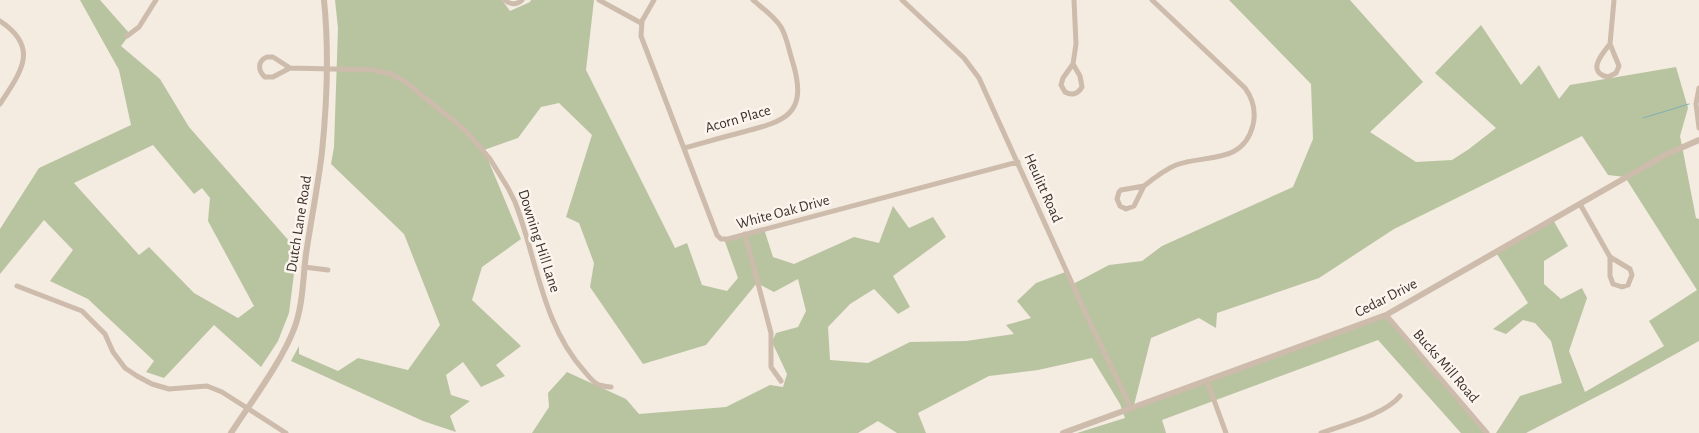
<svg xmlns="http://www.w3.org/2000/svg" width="1699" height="433" font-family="'Alegreya Sans',sans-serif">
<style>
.green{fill:#b8c4a0;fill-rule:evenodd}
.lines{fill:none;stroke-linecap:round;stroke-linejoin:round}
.stream{stroke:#7fb0b2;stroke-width:1}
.minor{stroke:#cdbbac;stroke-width:5}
.tertiary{stroke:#cdbbac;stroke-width:6}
.labels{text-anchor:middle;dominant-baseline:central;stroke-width:5;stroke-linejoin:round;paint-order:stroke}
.street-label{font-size:15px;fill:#3b302b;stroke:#fbf5ee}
</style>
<rect width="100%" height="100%" fill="#f4ebe1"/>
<path class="green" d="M80,0H100L130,34L121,46L160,79L189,127L297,250L289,313L278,341L261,367L214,325L164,378L146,372L154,361L88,299L50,281L73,250L44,220L0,274V229L39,168L131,125L119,70ZM153,145L194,194L202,188L210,198L208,221L254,306L238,318L194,293L149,247L139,255L74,183Z
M335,0H502L510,11L530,2L531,0H594L586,70L675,248L687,243L702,285L727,291L738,278L724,239L764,229L773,257L794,264L854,237L879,243L893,206L909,228L933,217L946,237L893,276L910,307L898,314L874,289L850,304L828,327L830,360L868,363L910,342L966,341L1014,334L1006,325L1031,318L1017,301L1036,283L1068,271L1073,284L1109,265L1142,261L1162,246L1293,187L1313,139L1311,84L1229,0H1350L1423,82L1370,132L1416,162L1452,160L1469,149L1496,128L1435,73L1481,25L1521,85L1539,65L1559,99L1570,85L1676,67L1688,108L1680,136L1696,218L1699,219V341L1623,383L1526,433H1496L1520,396L1562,383L1551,341L1535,323L1523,320L1506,334L1493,329L1528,303L1495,251L1552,218L1568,246L1544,261V284L1561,299L1582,288L1587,298L1569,351L1585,392L1664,346L1649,321L1697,290L1625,177L1608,175L1582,136L1394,229L1319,278L1217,313L1216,328L1199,318L1151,338L1134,405L1384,313L1489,433H1461L1378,340L1162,420L1166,433H1077L1125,418L1120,404L1092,358L1038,370L989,376L918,413L926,433H897L878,421L858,433H532L549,407L548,393L567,372L626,399L639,414L726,407L770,385L783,387L787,374L772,342L776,333L798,327L806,311L798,279L774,292L757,283L706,345L643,364L590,287L594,263L579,223L566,217L592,135L559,103L541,107L518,138L484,150L521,239L482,267L472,300L521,346L496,365L505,376L481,387L463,362L446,375L451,395L470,401L450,416L456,432L423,421L291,361L299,346V354L338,371L358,358L408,370L440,325L404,234L331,164L334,147L338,28Z"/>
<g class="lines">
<path class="stream" d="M1643,118L1689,104"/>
<path class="minor" d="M505,0C510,5 517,5 522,0
M599,0L641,23
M654,0L642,21L641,36L717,235L721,239H728L1018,162
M902,0L964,58L979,78L1085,312L1131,408
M0,21C41,48 20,73 0,104
M127,36L139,27L156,0
M1610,44L1619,66L1616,73L1608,77C1586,72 1602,54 1610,44Z
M1610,44L1614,0
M267,57H273L290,68L273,77H265C258,71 257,61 267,57Z
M1073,64L1080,76L1082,87C1078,94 1072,96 1065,92L1061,85L1063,78Z
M1073,64L1076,44L1074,0
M290,68L373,70L391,74L404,81L465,130L490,159L508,188L515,202C537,259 542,325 585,372C589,377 594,383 599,385C603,386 607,387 611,387
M1699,88L1696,104L1699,128
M684,148C703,143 723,137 743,132C786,121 808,114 793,63C789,51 787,37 781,27C774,16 762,8 753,0
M1144,186C1154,178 1164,170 1176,165C1205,154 1243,165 1253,125C1256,112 1253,99 1245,88L1152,0
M1144,186L1134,206L1126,209L1120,206L1117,199L1119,192L1121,190Z
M1580,204L1610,257
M745,234L771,333V367L781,381
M1610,257L1630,269L1632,275L1628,285L1622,287L1613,284L1610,276Z
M304,267L328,270
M17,286L82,311L105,334L113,352L125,368L137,376L152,384L169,389L207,386L222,392L286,433
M1386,315L1487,433
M1207,381L1226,433
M1321,433C1343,425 1386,414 1400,396"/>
<path class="tertiary" d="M231,433C251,402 281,363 294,329C303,306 303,278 306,254C311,220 318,186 322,152C327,103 329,49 324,0
M1063,433L1386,315L1665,155L1699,140"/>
</g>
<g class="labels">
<g class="street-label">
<text transform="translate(738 119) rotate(-16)">Acorn Place</text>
<text transform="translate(1043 188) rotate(66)">Heulitt Road</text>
<text transform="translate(783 212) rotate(-15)">White Oak Drive</text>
<text transform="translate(299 224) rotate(-81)">Dutch Lane Road</text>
<text transform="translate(539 241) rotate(72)">Downing Hill Lane</text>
<text transform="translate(1386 298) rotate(-27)">Cedar Drive</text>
<text transform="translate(1446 366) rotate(49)">Bucks Mill Road</text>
</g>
</g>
</svg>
